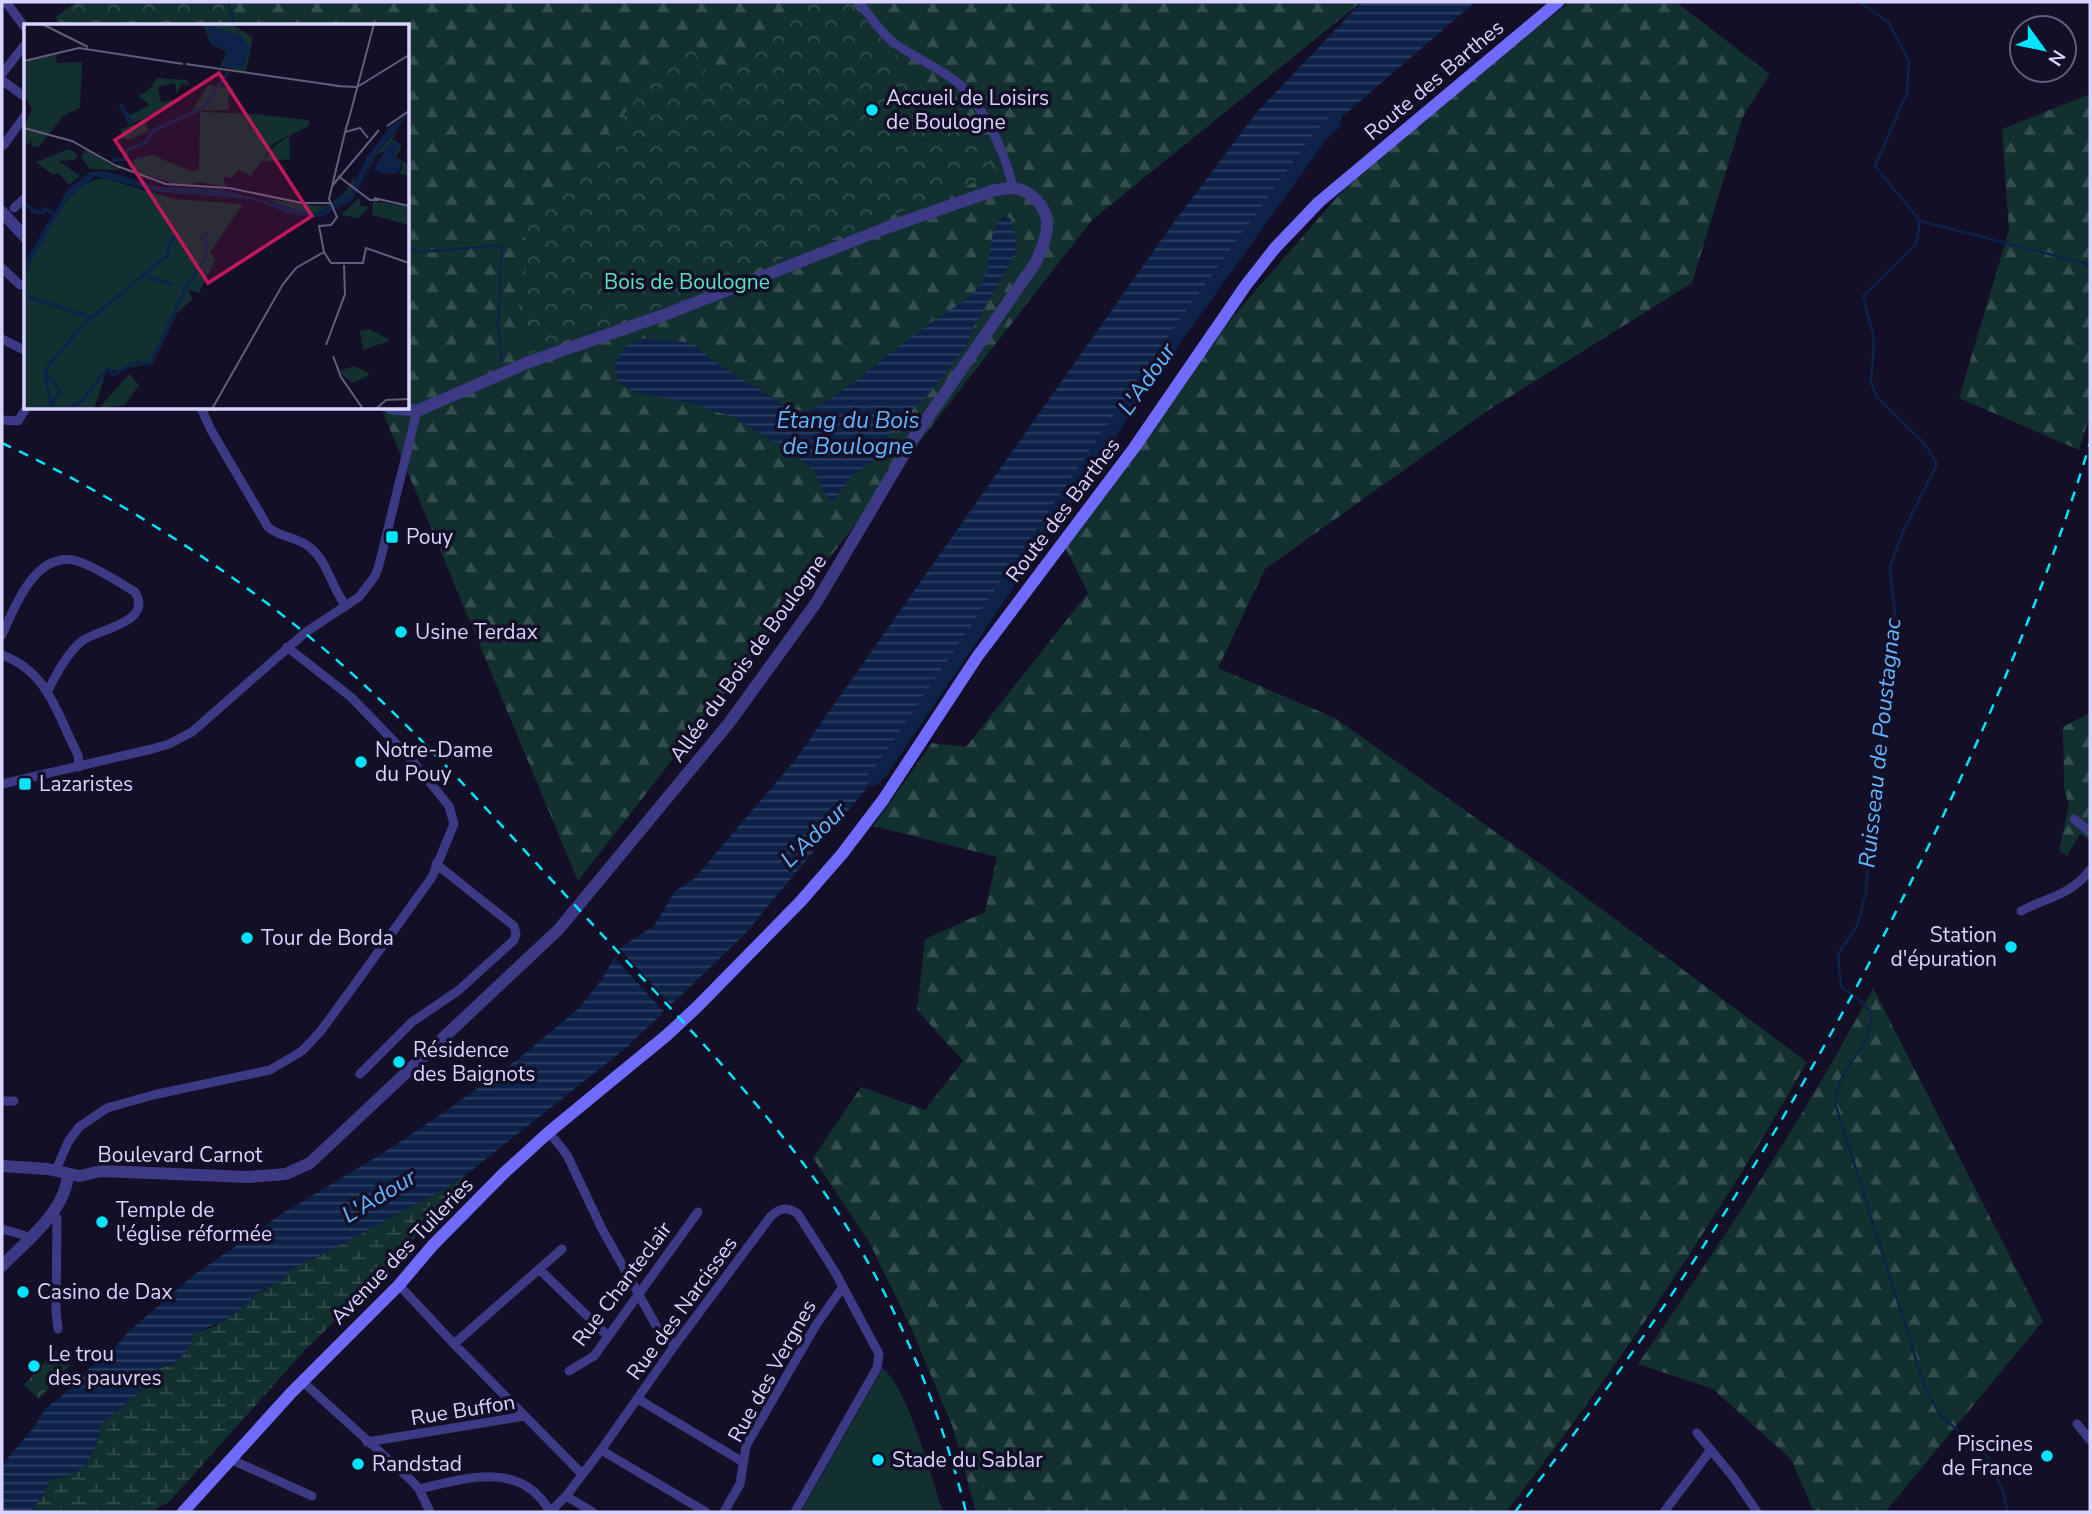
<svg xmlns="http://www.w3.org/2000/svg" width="2092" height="1514" font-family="'Nunito Sans',sans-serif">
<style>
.forest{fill:url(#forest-firs)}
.wetland{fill:url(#wetland-marsh)}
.park{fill:url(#park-crowns)}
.pitch{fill:#12302f}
.water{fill:url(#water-rules)}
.pier{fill:#130f26}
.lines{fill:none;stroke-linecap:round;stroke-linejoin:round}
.stream{stroke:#0c2248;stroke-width:2.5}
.river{stroke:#0c2248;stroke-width:14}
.minor{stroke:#3d3a85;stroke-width:9}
.tertiary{stroke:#3d3a85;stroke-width:12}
.secondary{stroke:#6f6bff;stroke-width:12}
.rail{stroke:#00e5ff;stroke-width:2.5;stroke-dasharray:10 9;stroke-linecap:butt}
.poi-dot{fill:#00e5ff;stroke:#130f26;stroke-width:2.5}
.labels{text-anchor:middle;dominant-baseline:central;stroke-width:7;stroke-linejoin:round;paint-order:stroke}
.street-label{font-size:21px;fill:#d9d4ff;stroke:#130f26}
.poi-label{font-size:21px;fill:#d9d4ff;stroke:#130f26;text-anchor:start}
.park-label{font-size:21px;fill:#5fe0c0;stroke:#130f26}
.water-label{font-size:23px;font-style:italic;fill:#62b6ff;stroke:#130f26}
.inset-river{fill:none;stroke:#0c2248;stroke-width:3.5}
.inset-road{fill:none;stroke:#625e7d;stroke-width:2}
.view{fill:#c2185b;fill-opacity:0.15;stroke:#c2185b;stroke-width:3.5}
.inset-edge{fill:none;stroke:#d9d4ff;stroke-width:3.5}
</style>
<defs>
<pattern id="forest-firs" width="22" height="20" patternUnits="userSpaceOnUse" patternTransform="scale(1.75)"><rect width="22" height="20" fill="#12302f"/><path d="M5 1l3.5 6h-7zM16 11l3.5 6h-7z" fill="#344d4e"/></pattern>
<pattern id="wetland-marsh" width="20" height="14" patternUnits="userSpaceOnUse" patternTransform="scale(1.75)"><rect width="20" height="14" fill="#12302f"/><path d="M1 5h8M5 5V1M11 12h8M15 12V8" fill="none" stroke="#344d4e"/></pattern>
<pattern id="park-crowns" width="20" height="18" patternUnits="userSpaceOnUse" patternTransform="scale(1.75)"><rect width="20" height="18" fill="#12302f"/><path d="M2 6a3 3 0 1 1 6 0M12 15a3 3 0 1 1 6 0" fill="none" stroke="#344d4e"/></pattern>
<pattern id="water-rules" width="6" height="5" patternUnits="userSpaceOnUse" patternTransform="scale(1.75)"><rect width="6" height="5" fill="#0c2248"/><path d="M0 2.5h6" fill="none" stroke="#2f4163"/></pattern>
</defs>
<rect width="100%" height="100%" fill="#130f26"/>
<path class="forest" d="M206,2H1361L1092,220L578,881L381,408H408V26H199L213,17Z
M1570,2H1676L1770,74L1743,116L1692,283L1487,411L1265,569L1218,668L1335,718L1549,870L1807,1062C1717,1219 1617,1369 1506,1512H976L953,1428L912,1330L869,1242L813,1158L861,1087L925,1110L963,1061L917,1010L925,939L985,912L997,857L873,826L932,743L966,747L1088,593L1065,547L1182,375L1379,149Z
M2090,94V415L2079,450L1959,398L2009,230L2002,129Z
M2090,713V840L2080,834L2067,856L2059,851L2069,805L2064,789L2063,727Z
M1873,988L2043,1321L1885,1512H1814L1791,1459L1713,1389L1638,1364C1721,1242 1804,1119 1873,988Z"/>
<path class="wetland" d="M467,1174L391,1267L305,1350L168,1503L159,1507L154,1512H31L44,1493L49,1481L90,1458L99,1438L101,1424L128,1403L148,1372L171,1365L194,1333L214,1327L249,1302L256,1293L265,1290L294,1268L346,1242L444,1189Z"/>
<path class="park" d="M77,2H226L228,7L199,26H61L55,17Z
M800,2H850L996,168L981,180L655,309L526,355L516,318L531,245L520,232L692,36L712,89Z
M55,1351L70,1365L39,1399L24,1385Z"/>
<path class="pitch" d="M883,1368C909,1392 931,1476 943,1512H801Z"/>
<path class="water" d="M1362,2H1475L1321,135L1151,372L881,771L743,936L626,1048L467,1174L444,1189L346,1242L294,1268L278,1283L256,1293L249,1302L228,1319L194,1333L191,1338L192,1342C187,1351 182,1359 172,1364C163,1369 145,1369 142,1380C141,1384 142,1388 141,1392L101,1424C101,1438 90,1466 76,1472C67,1476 58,1477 49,1481L44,1493L31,1512H2V1465L34,1427L45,1409L75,1385L85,1372L117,1345L128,1332L194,1275L283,1213L380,1155L443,1113L517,1060L579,1008L602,979L620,948L654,926L675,891L694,879L795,760L1171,226L1256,113Z
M1004,215L1011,219L1016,240L1015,254L972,330L966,347L928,395L892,429L882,456L853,474L831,504L814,471L789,451L735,418L688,402L635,393L618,382L614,365L624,347L645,338L693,343L712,360L792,410L809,412C852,387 889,352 930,323C945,312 966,303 978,288C996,267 983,234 1004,215Z"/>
<path class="pier" d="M617,946L674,1008L667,1015L612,955Z"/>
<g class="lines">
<path class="stream" d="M228,2L235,26
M716,2L717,4
M1860,2L1888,22L1909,60L1907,93L1875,166L1920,221L1916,244L1863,296L1874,339L1871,383L1877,397L1925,444L1937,464L1901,536L1890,567L1896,626L1871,815L1866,892L1857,926L1838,954L1841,987L1862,1002L1872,1013C1870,1022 1869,1033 1865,1041C1853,1062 1837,1077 1835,1103L1925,1388L1940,1415L1988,1457L2002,1489L2008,1512
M1920,221L2084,263L2090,269
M408,248L419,252L502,245L498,326L502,360"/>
<path class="river" d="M873,779L881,771L1151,372L1321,135L1334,123"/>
<path class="minor" d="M6,2L26,29
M860,2L861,5C871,17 881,33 893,42C916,59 952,73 969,94C990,120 1006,156 1013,188
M2,74L26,43
M2,80L26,98
M4,145L26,114
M14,208L26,197
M2,268L20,285
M2,339L26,351
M201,408L211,430L268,527C279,537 296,537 308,546C328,560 331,588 346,606
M2,420L18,421L26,408
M2,635C14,608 36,549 77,561C94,566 119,582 135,592C154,623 97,629 82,641C67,653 56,675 47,692
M2,655C49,672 57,715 78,755L79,767
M2,784L152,749L169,744L192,732L306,632L359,597L375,576L379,565L417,411
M2074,819L2090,832
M2021,911C2047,897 2070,896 2090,870
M360,1074L412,1022L459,990L514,940L516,934L514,926L436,864
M2,1101H14
M549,1132L567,1155L602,1229L662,1336L675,1345
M56,1170L68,1142L79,1127L107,1108L153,1095L270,1070L302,1051L320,1032L353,987L432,877L454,824L449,806L410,758L351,697L287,647
M52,1213L57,1218L56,1311L58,1329
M2,1229L23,1235L27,1239
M539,1269L608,1336
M399,1285L454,1344L562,1249
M454,1344L582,1474
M569,1371L594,1356L698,1212
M302,1381L412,1481L419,1489L430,1512
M638,1399L743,1462
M2077,1424L2090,1440
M1697,1433L1734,1478L1757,1512
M367,1442L525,1416
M601,1450L706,1512
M230,1459L312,1496
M419,1489C466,1478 522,1460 550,1512
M566,1496L593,1512
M550,1512L566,1496L601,1450L675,1345L771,1216C781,1207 788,1207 798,1214L835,1272L879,1354L877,1368L795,1512
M724,1512L740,1484L746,1446L816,1325L842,1288
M1664,1512L1710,1451"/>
<path class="tertiary" d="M2,212L26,238
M2,1166L48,1169L79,1176L102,1171L248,1177L286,1174L310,1163L559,929L729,723L816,603L915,436L1036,262C1041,250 1047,238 1047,225C1048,207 1029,188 1011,188C1006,188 1000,190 995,190L886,228L664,315L529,362L417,411L391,408
M2,1266C26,1241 66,1211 68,1174"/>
<path class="secondary" d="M183,1512L291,1393L399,1285L433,1245L503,1174L549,1132L667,1035L697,1007L801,901L842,854L883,800L977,657L1134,448L1246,285L1275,248L1319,202L1558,2"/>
<path class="rail" d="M2,443C137,507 267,592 375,695C448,764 515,841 584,915C667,1006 756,1094 826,1195C892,1291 938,1400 966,1512
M1515,1512C1677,1303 1816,1079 1931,841C1993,713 2049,579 2090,443"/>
</g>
<g class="poi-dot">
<circle cx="872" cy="110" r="7"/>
<rect x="385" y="530" width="14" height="14" rx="3.5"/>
<circle cx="401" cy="632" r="7"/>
<circle cx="361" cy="762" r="7"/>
<rect x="18" y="777" width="14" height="14" rx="3.5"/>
<circle cx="247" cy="938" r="7"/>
<circle cx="2011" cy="947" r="7"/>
<circle cx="399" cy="1062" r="7"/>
<circle cx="102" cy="1222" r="7"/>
<circle cx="23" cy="1292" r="7"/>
<circle cx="34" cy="1366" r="7"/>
<circle cx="2047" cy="1456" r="7"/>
<circle cx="878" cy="1460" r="7"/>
<circle cx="358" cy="1464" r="7"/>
</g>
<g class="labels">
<g class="street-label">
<text transform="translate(1434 80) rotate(-40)">Route des Barthes</text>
<text transform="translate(1063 510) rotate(-53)">Route des Barthes</text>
<text transform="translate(748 658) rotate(-54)">Allée du Bois de Boulogne</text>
<text x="180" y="1155">Boulevard Carnot</text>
<text transform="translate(402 1251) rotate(-46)">Avenue des Tuileries</text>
<text transform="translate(622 1284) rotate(-53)">Rue Chanteclair</text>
<text transform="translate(682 1308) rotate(-54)">Rue des Narcisses</text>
<text transform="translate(772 1371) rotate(-61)">Rue des Vergnes</text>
<text transform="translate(463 1410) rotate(-9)">Rue Buffon</text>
</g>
<g class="poi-label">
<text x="886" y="98">Accueil de Loisirs<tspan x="886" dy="24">de Boulogne</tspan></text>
<text x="406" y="537">Pouy</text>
<text x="415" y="632">Usine Terdax</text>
<text x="375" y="750">Notre-Dame<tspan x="375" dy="24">du Pouy</tspan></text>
<text x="39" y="784">Lazaristes</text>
<text x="1997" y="935" text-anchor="end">Station<tspan x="1997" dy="24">d'épuration</tspan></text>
<text x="261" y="938">Tour de Borda</text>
<text x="413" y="1050">Résidence<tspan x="413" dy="24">des Baignots</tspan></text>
<text x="116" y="1210">Temple de<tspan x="116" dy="24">l'église réformée</tspan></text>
<text x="37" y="1292">Casino de Dax</text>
<text x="48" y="1354">Le trou<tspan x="48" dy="24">des pauvres</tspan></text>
<text x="2033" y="1444" text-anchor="end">Piscines<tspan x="2033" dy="24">de France</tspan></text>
<text x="892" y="1460">Stade du Sablar</text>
<text x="372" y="1464">Randstad</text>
</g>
<g class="park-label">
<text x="687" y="282">Bois de Boulogne</text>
</g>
<g class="water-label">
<text transform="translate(1147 379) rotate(-55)">L'Adour</text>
<text x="848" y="420">Étang du Bois<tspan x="848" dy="26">de Boulogne</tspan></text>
<text transform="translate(1880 743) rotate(-84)">Ruisseau de Poustagnac</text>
<text transform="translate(814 835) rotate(-44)">L'Adour</text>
<text transform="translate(379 1196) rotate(-31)">L'Adour</text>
</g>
</g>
<g transform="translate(24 24)">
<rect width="385" height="385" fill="#130f26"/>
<path d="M33,30L32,39L58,38L56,84L39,92L15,123L8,122L7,116L4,121L0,118V103L8,85L0,71V37ZM133,54L163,56L166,61L157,60L152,70L151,59L134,63L137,79L147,76L151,80L105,101L96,81L106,91L126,81L114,72L125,66ZM184,61L210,64L204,72L205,86L168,87ZM176,88L229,90L285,96V102L250,119L227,152L214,146L207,154L199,153L202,163L176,158L157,162L109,147L110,135L128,131L167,147L175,146ZM122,97L124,107L104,116L97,112V105ZM376,103L368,115L378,122L372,133L385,141V152L375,150L379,142L370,132L374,121L352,131L336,166L350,132ZM44,125L54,130L51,136L35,137L56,152L45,161L34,149L29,151L12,138ZM62,125L95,146L66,145L57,133ZM79,154L150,175L219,180L186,228L191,236L187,244L184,242L164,266L169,275L153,289L129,339L82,348L70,385H0V238L45,174L64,158Z" fill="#12302f"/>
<path d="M331,152V163L325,170L293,190L267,187L244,175L300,183L319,171Z" fill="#12302f"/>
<path d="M179,0H207L229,13L222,48L196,42L203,28L187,20ZM335,174L337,182L345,183L335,194L339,195L317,191ZM151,184H153L185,207L177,213L145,204ZM184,242L187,244L175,269L162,265L174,243L181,246ZM345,305L365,315V317L339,326L336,307Z" fill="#12302f"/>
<path d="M265,112L266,135L238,138L248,124ZM349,177L385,183V201L348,191ZM330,342L345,349L344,352L328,359L315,347ZM105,350L115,361L101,381L74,385Z" fill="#12302f"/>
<path d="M181,0L217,12L225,23L219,45L199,42L204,27L188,20ZM385,90L350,132L328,176L298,193L269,191L227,175L136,168L71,152L42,177L0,251V239L44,165L66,148L82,147L134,163L197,165L290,190L325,170L343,133L366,103ZM367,117L375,121L370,132L378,142L373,149L357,150L351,145L352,140Z" fill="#0c2248"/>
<path class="inset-river" d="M96,80L108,100M88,136L102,135L103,126L121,119L130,106L178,85L204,48M0,178L9,187L19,189L20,185L31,190M117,250L149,261M161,265L181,236L183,221L178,214L186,209M5,273L67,293M112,338L126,340L161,266M23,351L37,368L27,379M28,385L21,350L24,342L58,302L145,230L143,225L152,210M43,385L58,377L83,345L89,351L110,339"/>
<path class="inset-road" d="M18,0L64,23M0,37L55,24L159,40M162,40L315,62M311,62L333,63L385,31M323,100L305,175L313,193L307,201L295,202L300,228L307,239H339L342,224L385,239M323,102L350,0M363,102L385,87M0,104L48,117L96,144M321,108L336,104L344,114M93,142L142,160L205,164L278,179H306M314,152L346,176H355M308,162L355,106M350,174L385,182M302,321L321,270L320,241M309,332L317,353L339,385M188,385L259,260L272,244L300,228M352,385L362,376L385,375"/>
<path class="view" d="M195,49L288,192L184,259L91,116Z"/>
<rect width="385" height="385" class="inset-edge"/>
</g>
<rect width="2092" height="1514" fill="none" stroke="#d9d4ff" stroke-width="7"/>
<g transform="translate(2043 49) rotate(123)"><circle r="33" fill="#130f26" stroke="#625e7d" stroke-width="2"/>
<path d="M0-5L12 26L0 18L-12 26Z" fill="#00e5ff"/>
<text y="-10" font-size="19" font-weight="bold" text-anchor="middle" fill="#d9d4ff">N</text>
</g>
</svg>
